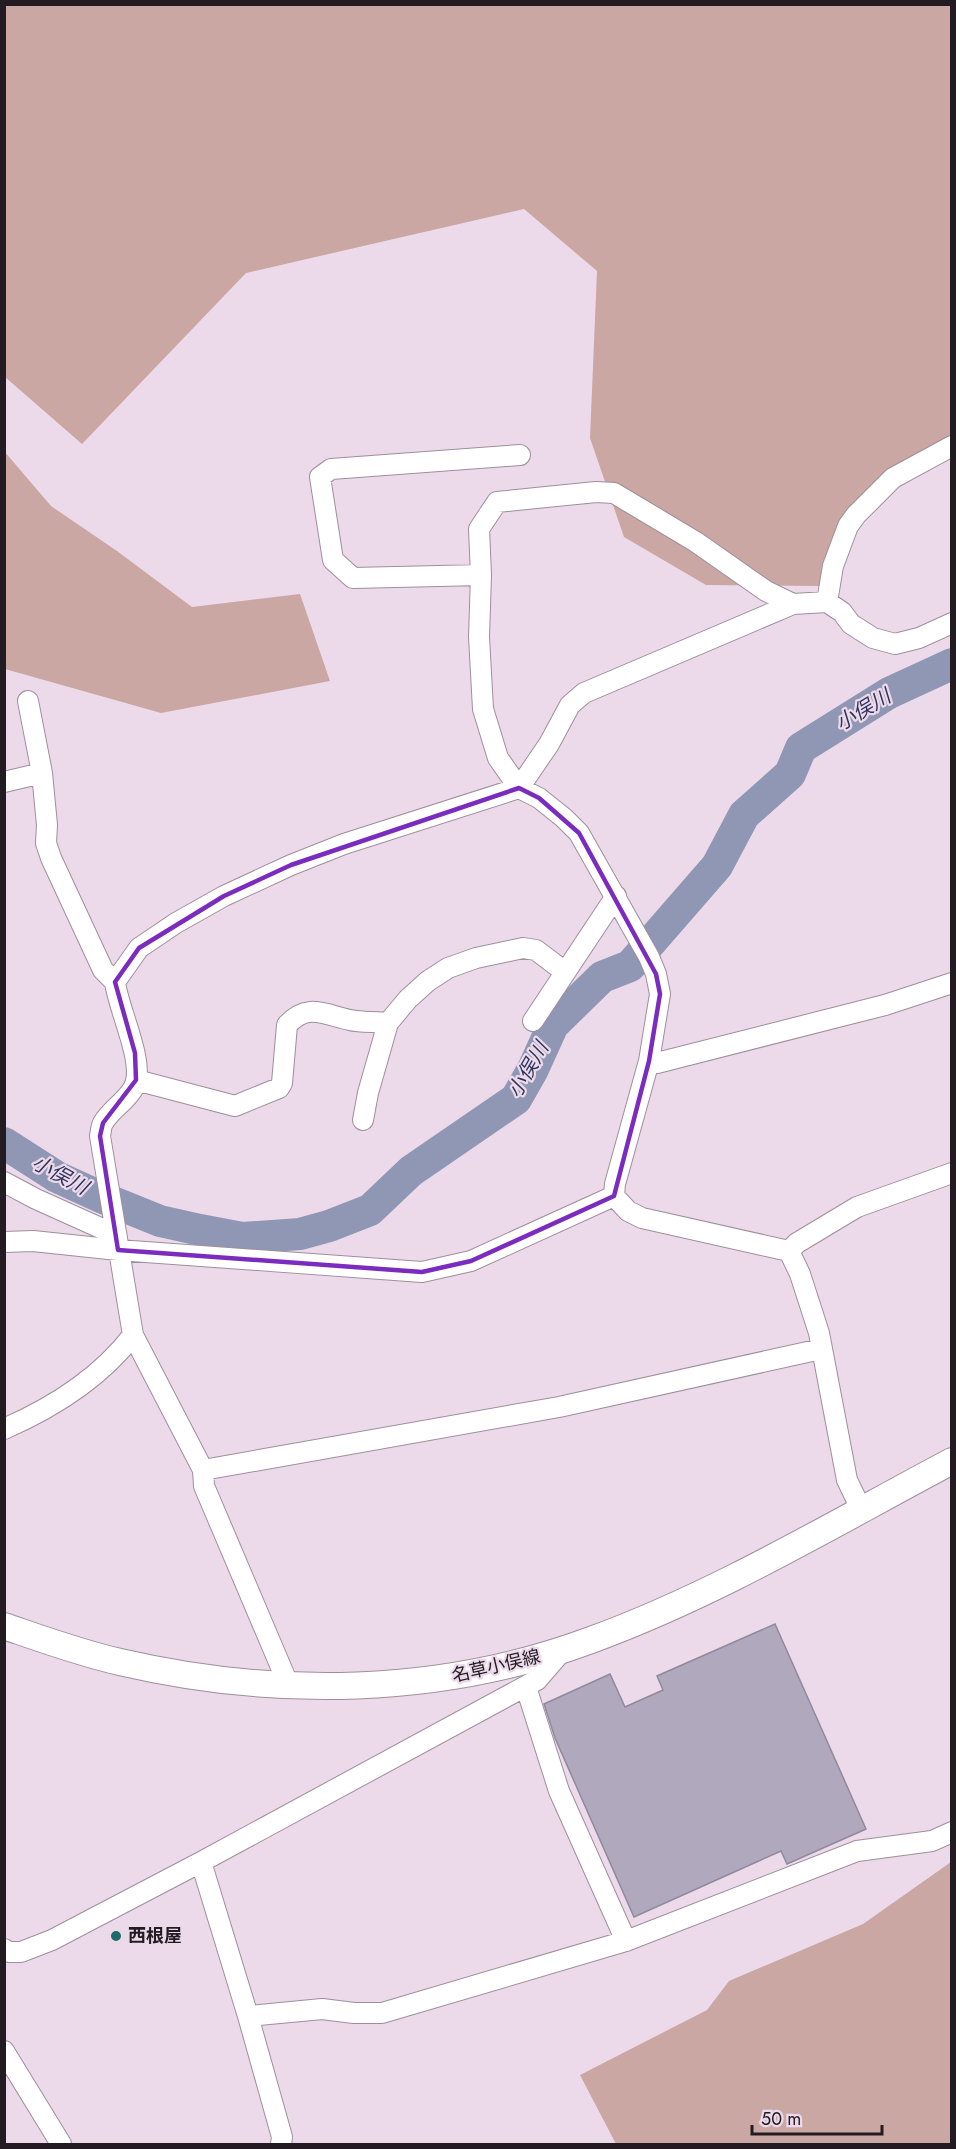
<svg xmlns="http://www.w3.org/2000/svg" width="956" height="2149" font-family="Jost,'Noto Sans JP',sans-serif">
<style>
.green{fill:#caa7a3}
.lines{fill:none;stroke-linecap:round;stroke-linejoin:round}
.river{stroke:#9097b4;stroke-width:32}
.building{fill:#b0a8bc;stroke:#90899c;stroke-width:1.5}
.minor-casing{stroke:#9f8e9c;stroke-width:22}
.major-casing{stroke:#9f8e9c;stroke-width:28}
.minor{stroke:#fff;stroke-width:20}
.major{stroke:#fff;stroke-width:26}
.marked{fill:none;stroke:#7b2cbf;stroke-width:4.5;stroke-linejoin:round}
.poi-dot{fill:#1e6a68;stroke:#ecdaea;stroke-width:2}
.labels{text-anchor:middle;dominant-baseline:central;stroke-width:4.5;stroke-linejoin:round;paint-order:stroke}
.street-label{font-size:18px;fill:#221b21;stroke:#ecdaea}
.poi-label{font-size:18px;font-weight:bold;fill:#221b21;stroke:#ecdaea;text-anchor:start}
.water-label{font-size:20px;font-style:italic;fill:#2d335d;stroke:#ecdaea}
</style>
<rect width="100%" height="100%" fill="#ecdaea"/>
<path class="green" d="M5,5H951V438L873,486L822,586L706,585L624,537L590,438L597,271L524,209L246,273L82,444L5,377Z
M4,451L51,506L117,551L192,607L300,594L330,681L161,713L5,669Z
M951,1862V2144H616L580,2075L707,2010L729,1981L863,1924Z"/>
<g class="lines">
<path class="river" d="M4,1143L57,1177L103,1198L160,1221L200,1230L242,1238L300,1234L329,1226L370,1210L411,1171L516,1099L533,1069L553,1025L602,977L630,966L717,866L744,815L790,774L801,748L889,693L952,664"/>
</g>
<path class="building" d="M775,1624L866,1829L787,1864L781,1851L634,1917L555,1738L544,1704L610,1674L625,1707L663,1690L657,1676Z"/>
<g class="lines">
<g class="minor-casing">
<path id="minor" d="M481,575L353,578L333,560L320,477L331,469L520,455
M827,602L833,566L848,526L856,515L893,478L952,446
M28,701L42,773L47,825L46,843L51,858L103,970L115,982
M4,782L42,773
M533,1021L616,896
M649,1061L657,1063L885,1005L952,983
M136,1080L235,1106L279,1088L282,1083L287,1025C308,1002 325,1015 350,1020C362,1023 376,1021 388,1023
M363,1120L368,1093L388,1023L408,999L428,981L448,968L476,958L523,948L536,950L565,972
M4,1182L36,1199L116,1235
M4,1242L33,1241L118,1250L422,1272L471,1261L614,1196
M789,1251L642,1218L628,1211L614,1196L615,1184L649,1061L660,994L656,974L649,957L579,833L564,818L539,798L519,788L498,758L483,709L479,637L481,575L479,529L497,502L596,492L614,493L696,542L766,591L793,604
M789,1251L800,1274L819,1333L847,1480L861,1509
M789,1251L797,1243L857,1207L952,1173
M133,1335L203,1470L204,1486L289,1686
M4,1429C52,1408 101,1377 133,1335L100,1136C101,1132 101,1126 103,1123C111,1109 127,1101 134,1087C146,1064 118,1009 115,982L139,948L176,923L224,896L291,865L344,844L519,788L549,744L570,705L584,693L793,604L827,602L842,612L851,624L873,638L895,644L919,638L952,623
M203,1470L559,1407L821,1349
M526,1687L559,1791L626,1941
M201,1862L248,2016L282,2137L281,2144
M4,1949L9,1952H21L52,1940L201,1862L537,1680L562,1651
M248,2016L322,2009L354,2013H382L626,1941L857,1851L932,1841L952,1832
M4,2051L61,2144"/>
</g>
<g class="major-casing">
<path id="major" d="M4,1626C42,1639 80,1653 120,1662C275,1698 440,1696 591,1640C717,1594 833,1524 952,1461"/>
</g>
<use href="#minor" class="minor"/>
<use href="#major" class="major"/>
</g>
<path class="marked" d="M519,788L539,798L579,833L656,974L660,994L649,1061L614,1196L471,1261L422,1272L118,1250L100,1136L103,1123L136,1080L135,1053L115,982L139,948L224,896L291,865Z"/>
<circle class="poi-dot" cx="116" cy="1936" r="6"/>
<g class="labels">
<g class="street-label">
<text transform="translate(496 1666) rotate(-13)">名草小俣線</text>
</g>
<g class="poi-label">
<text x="128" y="1936">西根屋</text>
</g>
<g class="water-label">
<text transform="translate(863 710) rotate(-31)">小俣川</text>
<text transform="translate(528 1070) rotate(-60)">小俣川</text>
<text transform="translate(60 1175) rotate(28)">小俣川</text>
</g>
</g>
<rect width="956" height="2149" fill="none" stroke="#221b21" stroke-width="12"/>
<path d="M752 2125v9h130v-9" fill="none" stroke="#221b21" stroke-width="3"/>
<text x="761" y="2125" font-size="18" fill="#221b21" stroke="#ecdaea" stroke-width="4.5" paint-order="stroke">50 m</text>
</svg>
